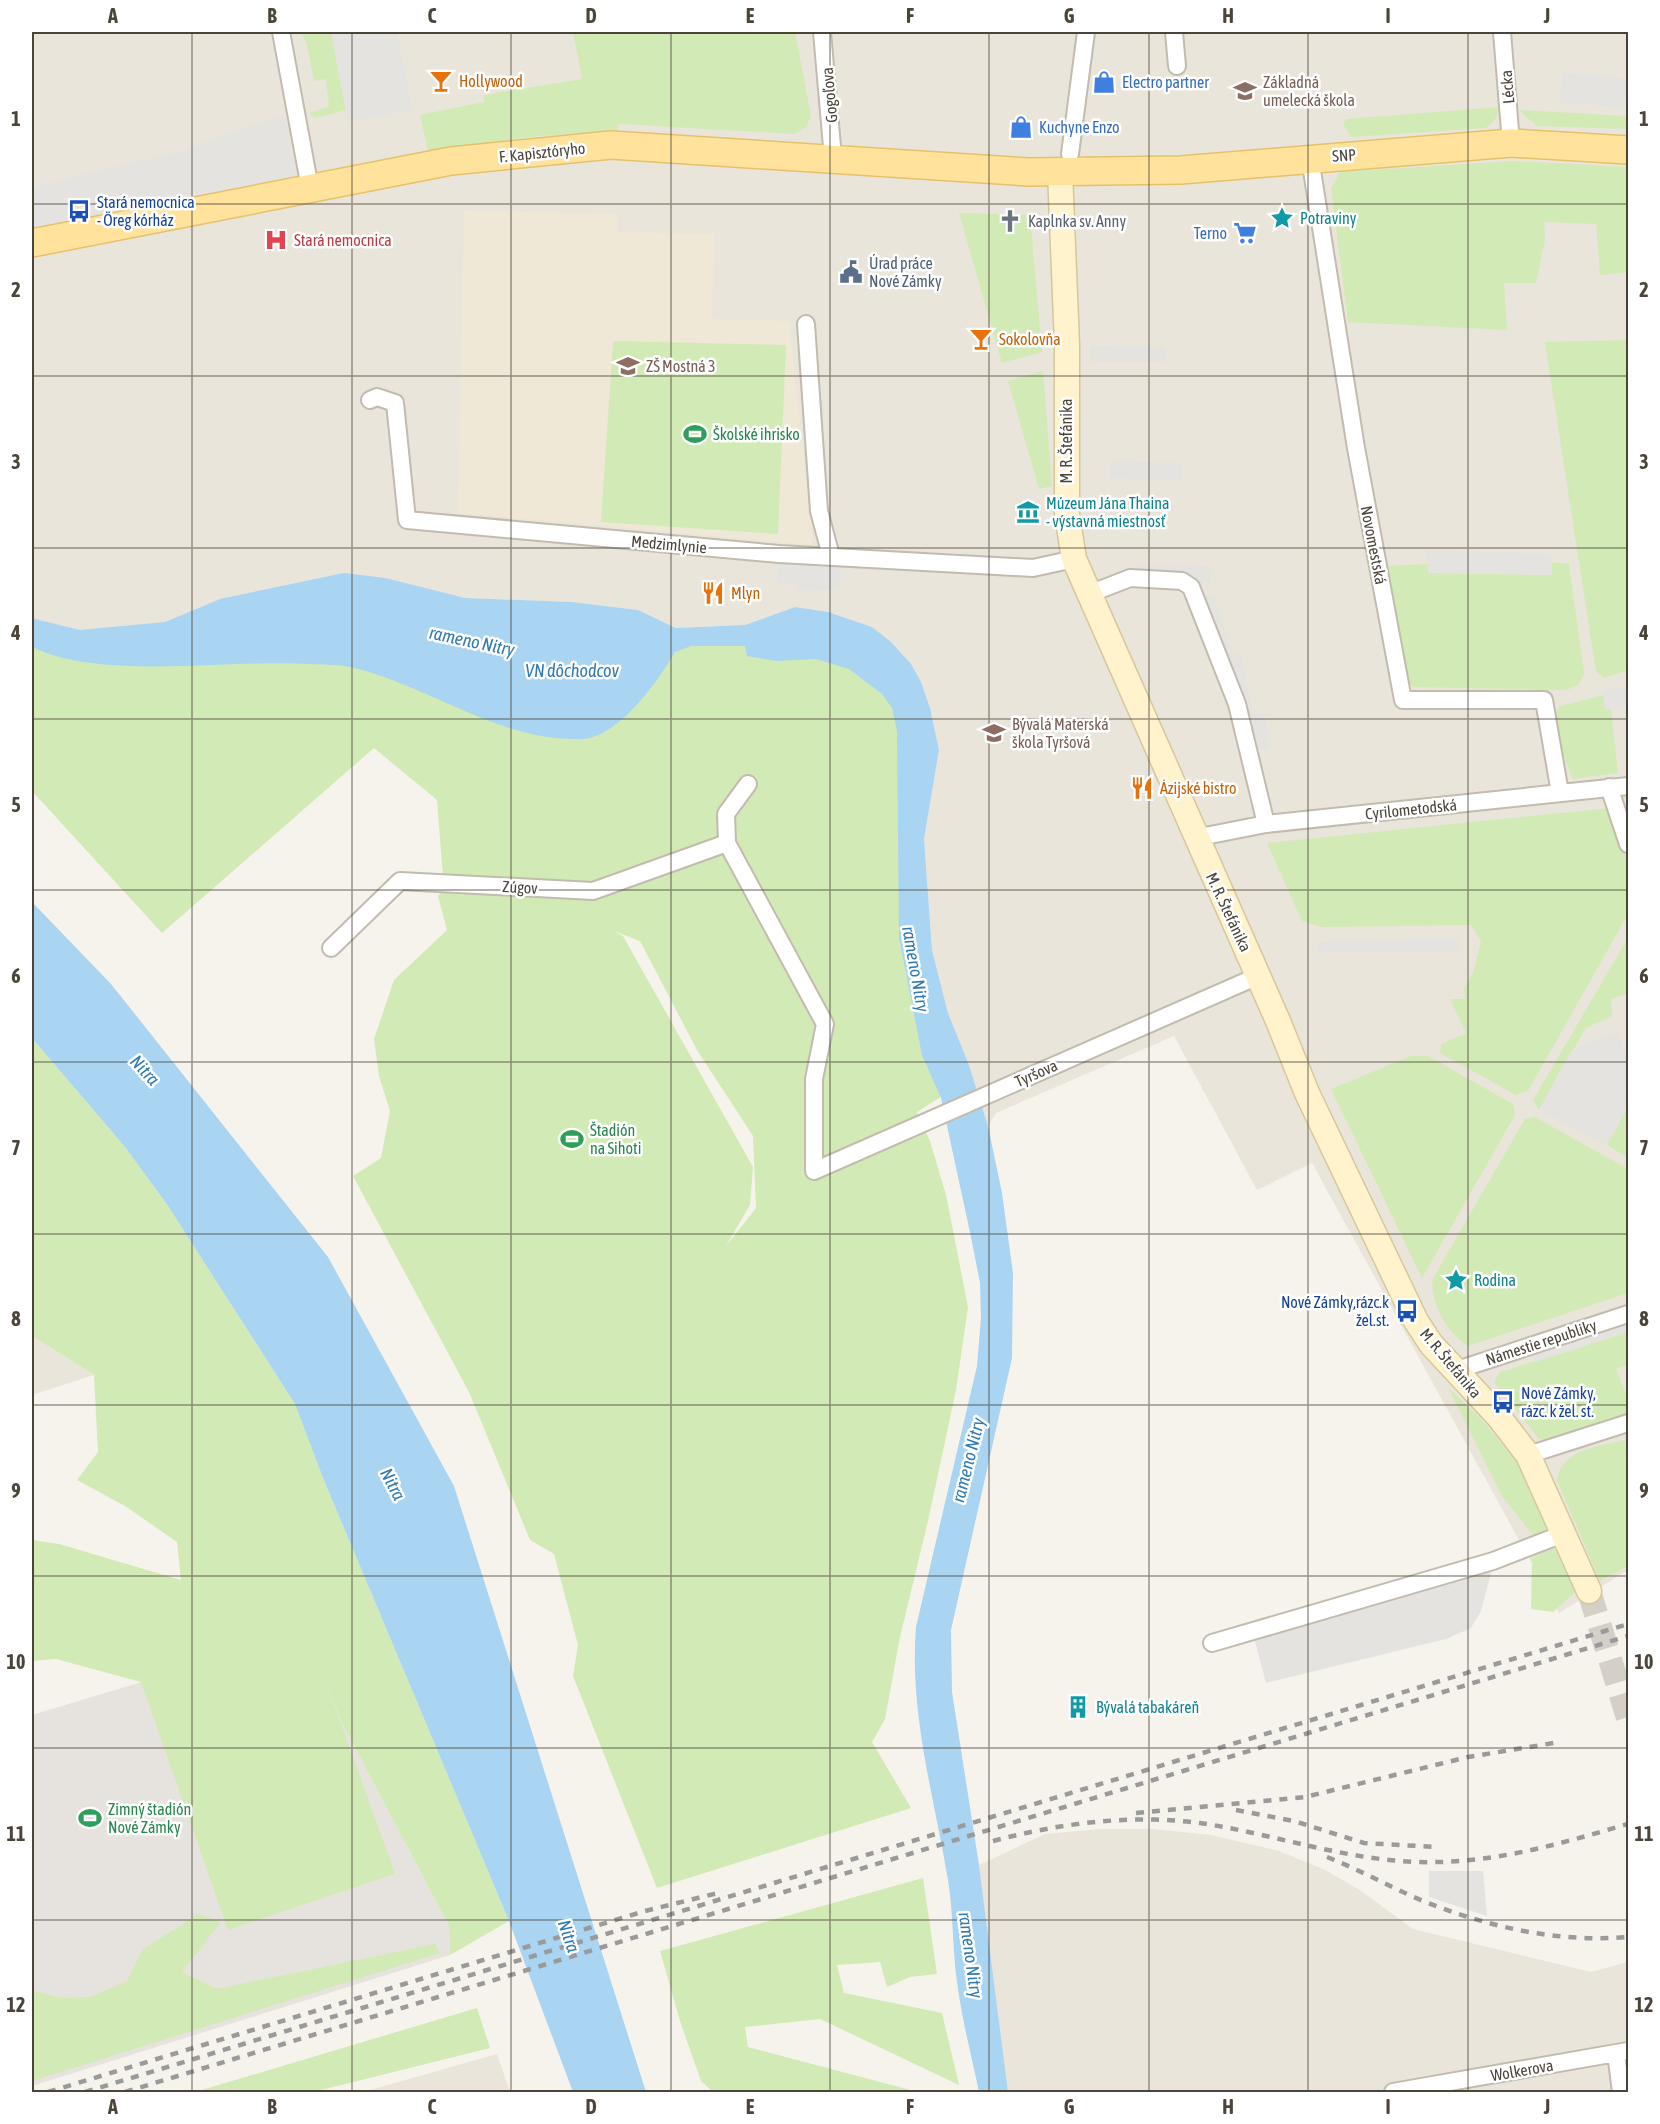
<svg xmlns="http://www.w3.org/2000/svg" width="1660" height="2124" font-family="'Asap Condensed',sans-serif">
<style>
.residential{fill:#eae5da}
.industrial{fill:#e6e2dd}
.education{fill:#efe8d6}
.green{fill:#d2eab5;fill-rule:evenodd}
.parking{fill:#e5e3e0}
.water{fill:#a9d4f2}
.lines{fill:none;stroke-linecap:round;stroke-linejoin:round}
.secondary-tunnel{stroke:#d4d0c8;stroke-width:24;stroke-dasharray:24 12;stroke-linecap:butt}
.street-casing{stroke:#c2bbae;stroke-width:20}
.secondary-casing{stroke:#d6c79b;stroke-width:27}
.primary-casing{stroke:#e6c16a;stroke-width:30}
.street{stroke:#fff;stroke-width:16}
.secondary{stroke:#fff3cd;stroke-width:24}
.primary{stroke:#ffe39c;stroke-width:27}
.rail{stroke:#9a9a9a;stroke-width:4.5;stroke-dasharray:8 8;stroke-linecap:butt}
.grid{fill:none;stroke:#4b4439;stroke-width:1.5;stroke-opacity:0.55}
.labels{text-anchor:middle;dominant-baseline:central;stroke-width:5;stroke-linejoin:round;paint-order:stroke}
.food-label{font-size:16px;fill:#c56008;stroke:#fff;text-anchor:start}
.shop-label{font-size:16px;fill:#366cbe;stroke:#fff;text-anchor:start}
.education-label{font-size:16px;fill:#785e54;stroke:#fff;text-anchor:start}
.street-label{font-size:16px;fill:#4b4439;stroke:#fff}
.transit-label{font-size:16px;fill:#164399;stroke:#fff;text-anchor:start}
.culture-label{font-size:16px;fill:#0d838f;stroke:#fff;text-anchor:start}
.worship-label{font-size:16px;fill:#5b616d;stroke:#fff;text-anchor:start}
.health-label{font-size:16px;fill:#be3a42;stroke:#fff;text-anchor:start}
.service-label{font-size:16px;fill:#4e5e75;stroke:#fff;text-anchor:start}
.leisure-label{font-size:16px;fill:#27864d;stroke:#fff;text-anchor:start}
.water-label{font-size:18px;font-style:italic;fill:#2e7ab2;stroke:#fff}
.neatline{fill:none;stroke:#4b4439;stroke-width:2}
.grid-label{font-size:20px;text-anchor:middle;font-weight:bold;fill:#4b4439}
</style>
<rect width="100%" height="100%" fill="#f6f3ec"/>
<path class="residential" d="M32,32H1628V1570L1559,1613L1312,1163L1257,1190L1174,1036L996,1113L988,1126L969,1065L948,1013L932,950L924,839L939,750L930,708L921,682L872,627L828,612L795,607L745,625L676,628L638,610L572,602L465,598L428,591L220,599L165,622L99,630H80L32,619Z
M32,1336L94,1375L32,1395Z
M1101,1829H1153L1211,1835L1279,1851L1325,1870L1360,1890L1413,1929L1591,1972L1628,1962V2092H1008L979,1865L1045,1834Z
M497,2054L510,2092H363Z"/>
<path class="industrial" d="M307,1632L341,1721L449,1926L450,1955L32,2086V1715Z"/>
<path class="education" d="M464,211L617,214V232L714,234L712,319L789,321L813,545L458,513Z"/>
<path class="green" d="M301,32H331L346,110L315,118L309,113L329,106L326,79L314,81L307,45Z
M573,32H795L811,116L806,127L794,134L619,124L617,131L539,136L428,151L420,115L484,102V95L582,79Z
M1500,107L1496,118L1486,128L1351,137L1343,125L1346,119Z
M1519,110L1628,116V129L1537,126Z
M1513,161L1628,167V272L1600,275L1596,224L1544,222L1545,240L1536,283H1504L1507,330L1348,322L1331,188L1340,172Z
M959,213L1030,215L1042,352L1002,363Z
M1628,340V670L1604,678L1596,672L1545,342Z
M613,341L786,345L778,534L601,522Z
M1043,371L1052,486L1039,489L1008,381Z
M1551,562L1569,564L1584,673L1579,684L1567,690L1413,687L1404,677L1387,566L1428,564L1429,573L1551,575Z
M32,638L778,639L864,665L897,695L917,939L960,1085L917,1112L930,1141L946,1195L968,1307L956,1390L928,1521L900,1637L885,1719L872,1742L911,1808L657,1888L573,1676L578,1645L554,1554L530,1540L469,1392L353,1176L381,1158L390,1111L379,1076L374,1039L394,980L447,930L438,896L444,890L437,800L374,748L162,933L32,791ZM614,931L640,941L697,1050L753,1136L756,1208L726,1246L750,1205L753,1167L623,936Z
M1604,695L1605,709H1611L1618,773L1572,779L1551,719L1560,706Z
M1610,808L1628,861V914L1528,1091L1516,1095L1440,1053L1441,1044L1466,1033L1450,999H1465L1464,988L1473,973L1481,941L1471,925L1321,927L1302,921L1267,843Z
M1628,938V993L1611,999L1612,1016L1586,1028L1539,1110L1533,1100Z
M32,1038L125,1147L168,1206L295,1404L323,1478L509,1921L450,1955L449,1926L341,1721L324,1676L395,1874L228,1930L141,1682L56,1659L32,1661V1540L59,1544L181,1580L177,1542L125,1506L77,1480L98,1452L94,1375L32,1336Z
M1411,1056H1428L1513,1104L1515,1115L1422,1278L1331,1089Z
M1628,1106V1158L1607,1145Z
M1535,1117L1628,1169V1293L1468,1346C1445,1331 1433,1306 1432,1280L1525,1119Z
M1628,1332V1365L1616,1369L1628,1399V1416L1557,1441L1539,1439L1494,1382L1500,1372Z
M1448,1387L1482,1420L1527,1475L1549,1522L1547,1530L1534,1536L1502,1496Z
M1624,1440L1628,1442V1566L1600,1581L1557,1480C1562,1449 1597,1447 1624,1440Z
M1551,1548L1563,1551L1579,1589L1553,1612L1531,1609L1532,1558Z
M923,1878L937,1974L910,1977L887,1987L880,1962L837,1965L844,1993L942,2013L959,2085L820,2019L745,2027L748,2047L918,2092H713L701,2081L680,2021L660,1951Z
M198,1914L221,1922L182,1972L217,1989L435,1944L440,1953L32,2081V1991L64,1998L90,1997L127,1981L142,1950Z
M477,2008L490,2048L313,2092H195Z"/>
<path class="parking" d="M331,32H397L412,110L348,122Z
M1562,73L1628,79V108L1560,103Z
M284,114L298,179L32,230V187L178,152Z
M1090,346L1165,347L1166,362H1091Z
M1110,461L1182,463V481L1110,478Z
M1426,550L1551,554L1552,575L1428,573Z
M779,554L843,557L839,586L829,590L797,591L796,583H777Z
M1135,564L1212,566L1210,583L1196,584L1200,595L1214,596L1233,653H1241L1253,714H1265L1269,749L1241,750L1235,723L1187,592L1175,585L1171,591L1134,583Z
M1628,687V707L1605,710L1603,690Z
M1458,939L1461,952L1316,953L1319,942Z
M1618,1031L1628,1061V1090L1623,1092L1628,1097V1106L1607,1145L1539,1110L1571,1051Z
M1628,1320V1332L1535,1362L1532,1352Z
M1492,1569L1481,1611L1471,1628L1446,1639L1266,1683L1254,1638Z
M1429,1871H1483L1487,1916L1429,1897Z"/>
<path class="water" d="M344,573L385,578L465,598L572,602L638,610L676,628L745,625L795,607L828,612L872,627L891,642L911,664L921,682L930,708L939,750L924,839L932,950L948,1013L969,1065L988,1126L1002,1193L1013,1273L1012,1358L951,1630L952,1692L979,1865L1008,2092H979C972,2058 963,2024 958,1989C952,1953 954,1917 948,1880C934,1796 909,1713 916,1627L977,1366L981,1318L980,1283L971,1237L941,1098L922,1055L899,937L897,731L892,708L882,694L849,669L816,659L776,661L747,656L745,646H691L675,652C659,680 618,738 582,739C498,742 430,685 350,667C337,664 323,665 310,664C230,659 101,681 32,647V619H35L80,630L165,622L220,599Z
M32,902L111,984L328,1257L454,1486L646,2092H573L509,1921L323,1478L295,1404L168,1206L125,1147L32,1038Z"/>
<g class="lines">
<path class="secondary-tunnel" d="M1589,1591L1628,1718"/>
<g class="street-casing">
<path id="street" d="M281,32L310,188
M822,32L833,158
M1174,32L1177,66
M1502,32L1511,143
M1070,154L1086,32
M1310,158L1356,448L1403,700H1544L1560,793
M806,324L819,511L831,556
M370,400L377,397L395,403L407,520L779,554L1033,568L1074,559
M1089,594L1130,578L1182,581L1191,587L1237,704L1266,824
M748,784L726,814L727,843L825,1024L814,1079V1171L1258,976
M1609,787L1628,844
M1195,838L1266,824L1628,786
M331,948L400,881L593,891L727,843
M1454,1371L1628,1314
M1528,1455L1628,1423
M1212,1643L1493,1561L1563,1534
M1393,2092L1616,2053
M1621,2092L1616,2053L1628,2051"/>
</g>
<g class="secondary-casing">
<path id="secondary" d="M1060,172L1067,345V514L1074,559L1278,1021L1307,1093L1416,1321L1431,1344L1498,1416L1528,1455L1589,1591"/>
</g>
<g class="primary-casing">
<path id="primary" d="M32,243L451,161L611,145L1029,172L1181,170L1511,143L1628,150"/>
</g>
<use href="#street" class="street"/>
<use href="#secondary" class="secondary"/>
<use href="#primary" class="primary"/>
<path class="rail" d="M1236,1810L1294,1821L1364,1843L1437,1847
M1136,1813L1305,1797L1468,1757L1560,1742
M993,1841C1061,1823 1131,1814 1200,1823C1274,1834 1344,1860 1419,1862C1493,1864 1559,1844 1628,1824
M1327,1857C1360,1870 1390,1887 1423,1901C1488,1927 1558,1943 1628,1937
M48,2092L645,1911L718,1893
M85,2092L1628,1624
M125,2092L1628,1636"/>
</g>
<path class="grid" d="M192,32V2092M352,32V2092M511,32V2092M671,32V2092M830,32V2092M989,32V2092M1149,32V2092M1308,32V2092M1468,32V2092M32,204H1628M32,376H1628M32,548H1628M32,719H1628M32,890H1628M32,1062H1628M32,1234H1628M32,1405H1628M32,1576H1628M32,1748H1628M32,1920H1628"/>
<defs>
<g id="bar-bare" transform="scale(1.8)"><path d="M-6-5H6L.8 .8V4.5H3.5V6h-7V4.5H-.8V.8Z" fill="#e8710a" stroke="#fff" stroke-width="2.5" paint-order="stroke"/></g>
<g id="shop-bare" transform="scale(1.8)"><path d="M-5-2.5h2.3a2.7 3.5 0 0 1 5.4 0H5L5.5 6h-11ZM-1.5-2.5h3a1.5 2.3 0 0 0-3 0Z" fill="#3f7fe0" stroke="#fff" stroke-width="2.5" paint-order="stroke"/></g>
<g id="school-bare" transform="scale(1.8)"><path d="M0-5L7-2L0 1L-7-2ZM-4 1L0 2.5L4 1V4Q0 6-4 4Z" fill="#8d6e63" stroke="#fff" stroke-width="2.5" paint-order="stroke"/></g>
<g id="bus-bare" transform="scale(1.8)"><path d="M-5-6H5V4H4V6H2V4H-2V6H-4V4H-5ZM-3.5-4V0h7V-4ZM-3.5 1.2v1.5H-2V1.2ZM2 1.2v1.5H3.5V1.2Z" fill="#1a4fb4" stroke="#fff" stroke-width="2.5" paint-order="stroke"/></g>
<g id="sight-bare" transform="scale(1.8)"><path d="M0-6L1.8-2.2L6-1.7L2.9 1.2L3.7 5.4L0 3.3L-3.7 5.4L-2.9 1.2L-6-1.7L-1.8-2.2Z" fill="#0f9aa8" stroke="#fff" stroke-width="2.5" paint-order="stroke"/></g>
<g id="church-bare" transform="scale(1.8)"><path d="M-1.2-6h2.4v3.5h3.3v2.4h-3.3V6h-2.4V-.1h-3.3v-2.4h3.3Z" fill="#6b7280" stroke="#fff" stroke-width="2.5" paint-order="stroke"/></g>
<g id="supermarket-bare" transform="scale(1.8)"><path d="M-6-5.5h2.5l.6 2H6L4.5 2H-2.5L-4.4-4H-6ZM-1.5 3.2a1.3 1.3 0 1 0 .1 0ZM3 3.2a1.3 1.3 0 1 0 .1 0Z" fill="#3f7fe0" stroke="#fff" stroke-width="2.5" paint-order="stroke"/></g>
<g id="hospital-bare" transform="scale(1.8)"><path d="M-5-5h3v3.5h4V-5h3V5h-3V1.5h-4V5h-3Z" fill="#e0444e" stroke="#fff" stroke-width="2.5" paint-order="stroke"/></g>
<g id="civic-bare" transform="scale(1.8)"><path d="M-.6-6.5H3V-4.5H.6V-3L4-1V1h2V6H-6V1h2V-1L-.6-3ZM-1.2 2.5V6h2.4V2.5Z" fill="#5c6f8a" stroke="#fff" stroke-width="2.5" paint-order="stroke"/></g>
<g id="stadium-bare" transform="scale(1.8)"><path d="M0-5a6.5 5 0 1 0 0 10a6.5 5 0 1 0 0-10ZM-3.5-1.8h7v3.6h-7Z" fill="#2e9e5b" stroke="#fff" stroke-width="2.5" paint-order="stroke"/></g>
<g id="museum-bare" transform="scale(1.8)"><path d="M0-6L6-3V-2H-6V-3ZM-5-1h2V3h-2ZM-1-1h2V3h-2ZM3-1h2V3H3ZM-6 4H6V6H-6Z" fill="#0f9aa8" stroke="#fff" stroke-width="2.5" paint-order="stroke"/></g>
<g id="restaurant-bare" transform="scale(1.8)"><path d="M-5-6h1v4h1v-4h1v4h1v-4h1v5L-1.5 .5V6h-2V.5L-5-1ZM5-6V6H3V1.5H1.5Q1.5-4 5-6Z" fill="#e8710a" stroke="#fff" stroke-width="2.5" paint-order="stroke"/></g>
<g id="building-bare" transform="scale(1.8)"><path d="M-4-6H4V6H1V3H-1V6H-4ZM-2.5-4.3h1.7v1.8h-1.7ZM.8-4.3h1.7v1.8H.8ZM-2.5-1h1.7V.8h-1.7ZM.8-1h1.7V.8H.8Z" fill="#0f9aa8" stroke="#fff" stroke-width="2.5" paint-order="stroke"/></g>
</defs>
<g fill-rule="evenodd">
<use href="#bar-bare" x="441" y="81"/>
<use href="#shop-bare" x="1104" y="82"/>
<use href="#school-bare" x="1245" y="91"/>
<use href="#shop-bare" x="1021" y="127"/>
<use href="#bus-bare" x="79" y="211"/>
<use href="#sight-bare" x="1282" y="218"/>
<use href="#church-bare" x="1010" y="221"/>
<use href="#supermarket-bare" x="1245" y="233"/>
<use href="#hospital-bare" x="276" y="240"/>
<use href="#civic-bare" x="851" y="272"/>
<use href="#bar-bare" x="981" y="339"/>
<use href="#school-bare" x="628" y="366"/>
<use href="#stadium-bare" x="695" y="434"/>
<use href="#museum-bare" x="1028" y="512"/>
<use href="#restaurant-bare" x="713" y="593"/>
<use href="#school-bare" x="994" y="733"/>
<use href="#restaurant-bare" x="1142" y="788"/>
<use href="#stadium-bare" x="572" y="1139"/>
<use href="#sight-bare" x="1456" y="1280"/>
<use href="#bus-bare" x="1407" y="1311"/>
<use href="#bus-bare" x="1503" y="1402"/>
<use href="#building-bare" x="1078" y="1707"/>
<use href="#stadium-bare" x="90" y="1818"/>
</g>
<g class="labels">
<g class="food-label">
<text x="459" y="81">Hollywood</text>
<text x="999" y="339">Sokolovňa</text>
<text x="731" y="593">Mlyn</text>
<text x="1160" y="788">Ázijské bistro</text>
</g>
<g class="shop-label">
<text x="1122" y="82">Electro partner</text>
<text x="1039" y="127">Kuchyne Enzo</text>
<text x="1227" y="233" text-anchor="end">Terno</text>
</g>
<g class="education-label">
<text x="1263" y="82">Základná<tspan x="1263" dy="18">umelecká škola</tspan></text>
<text x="646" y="366">ZŠ Mostná 3</text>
<text x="1012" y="724">Bývalá Materská<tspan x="1012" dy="18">škola Tyršová</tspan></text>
</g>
<g class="street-label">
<text transform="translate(1507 87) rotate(-95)">Lécka</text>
<text transform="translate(829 95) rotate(-95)">Gogoľova</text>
<text transform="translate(542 152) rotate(-6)">F. Kapisztóryho</text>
<text transform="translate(1344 155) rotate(-4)">SNP</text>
<text transform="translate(1066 441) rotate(-90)">M. R. Štefánika</text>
<text transform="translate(669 544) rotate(5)">Medzimlynie</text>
<text transform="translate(1374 545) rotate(79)">Novomestská</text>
<text transform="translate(1411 809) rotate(-6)">Cyrilometodská</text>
<text transform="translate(520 887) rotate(3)">Zúgov</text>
<text transform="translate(1229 912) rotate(65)">M. R. Štefánika</text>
<text transform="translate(1036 1073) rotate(-24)">Tyršova</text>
<text transform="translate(1541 1342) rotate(-18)">Námestie republiky</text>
<text transform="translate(1451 1363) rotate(50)">M. R. Štefánika</text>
<text transform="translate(1522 2070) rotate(-10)">Wolkerova</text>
</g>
<g class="transit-label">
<text x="97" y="202">Stará nemocnica<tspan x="97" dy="18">- Öreg kórház</tspan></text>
<text x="1389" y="1302" text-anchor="end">Nové Zámky,rázc.k<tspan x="1389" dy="18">žel.st.</tspan></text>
<text x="1521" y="1393">Nové Zámky,<tspan x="1521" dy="18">rázc. k žel. st.</tspan></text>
</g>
<g class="culture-label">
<text x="1300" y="218">Potraviny</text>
<text x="1046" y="503">Múzeum Jána Thaina<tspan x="1046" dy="18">- výstavná miestnosť</tspan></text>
<text x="1474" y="1280">Rodina</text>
<text x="1096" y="1707">Bývalá tabakáreň</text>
</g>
<g class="worship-label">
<text x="1028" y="221">Kaplnka sv. Anny</text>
</g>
<g class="health-label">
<text x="294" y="240">Stará nemocnica</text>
</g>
<g class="service-label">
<text x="869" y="263">Úrad práce<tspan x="869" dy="18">Nové Zámky</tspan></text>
</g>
<g class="leisure-label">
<text x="713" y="434">Školské ihrisko</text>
<text x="590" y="1130">Štadión<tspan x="590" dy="18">na Sihoti</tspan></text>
<text x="108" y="1809">Zimný štadión<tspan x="108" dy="18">Nové Zámky</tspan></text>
</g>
<g class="water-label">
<text transform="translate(472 641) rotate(12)">rameno Nitry</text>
<text x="572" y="670">VN dôchodcov</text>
<text transform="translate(916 969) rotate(80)">rameno Nitry</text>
<text transform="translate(145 1070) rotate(47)">Nitra</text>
<text transform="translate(968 1460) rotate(-76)">rameno Nitry</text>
<text transform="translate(393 1484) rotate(62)">Nitra</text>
<text transform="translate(569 1936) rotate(71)">Nitra</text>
<text transform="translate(971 1955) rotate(82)">rameno Nitry</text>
</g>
</g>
<rect width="1660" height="2124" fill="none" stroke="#ffffff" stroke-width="66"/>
<rect x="33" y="33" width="1594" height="2058" class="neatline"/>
<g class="grid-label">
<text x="113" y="23">A</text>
<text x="272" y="23">B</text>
<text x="432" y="23">C</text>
<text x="591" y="23">D</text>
<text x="750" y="23">E</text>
<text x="910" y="23">F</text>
<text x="1069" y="23">G</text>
<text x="1228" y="23">H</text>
<text x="1388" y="23">I</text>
<text x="1547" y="23">J</text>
<text x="16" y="126">1</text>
<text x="1644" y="126">1</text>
<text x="16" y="297">2</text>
<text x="1644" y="297">2</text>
<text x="16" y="469">3</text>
<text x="1644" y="469">3</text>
<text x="16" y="640">4</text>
<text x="1644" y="640">4</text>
<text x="16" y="812">5</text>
<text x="1644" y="812">5</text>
<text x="16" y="983">6</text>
<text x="1644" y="983">6</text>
<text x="16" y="1155">7</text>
<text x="1644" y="1155">7</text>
<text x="16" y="1326">8</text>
<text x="1644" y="1326">8</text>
<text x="16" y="1498">9</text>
<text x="1644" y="1498">9</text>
<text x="16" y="1669">10</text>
<text x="1644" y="1669">10</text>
<text x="16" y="1841">11</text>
<text x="1644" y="1841">11</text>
<text x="16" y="2012">12</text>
<text x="1644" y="2012">12</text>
<text x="113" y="2114">A</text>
<text x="272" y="2114">B</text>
<text x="432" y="2114">C</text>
<text x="591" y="2114">D</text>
<text x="750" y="2114">E</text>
<text x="910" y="2114">F</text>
<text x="1069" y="2114">G</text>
<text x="1228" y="2114">H</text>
<text x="1388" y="2114">I</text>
<text x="1547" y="2114">J</text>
</g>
</svg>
